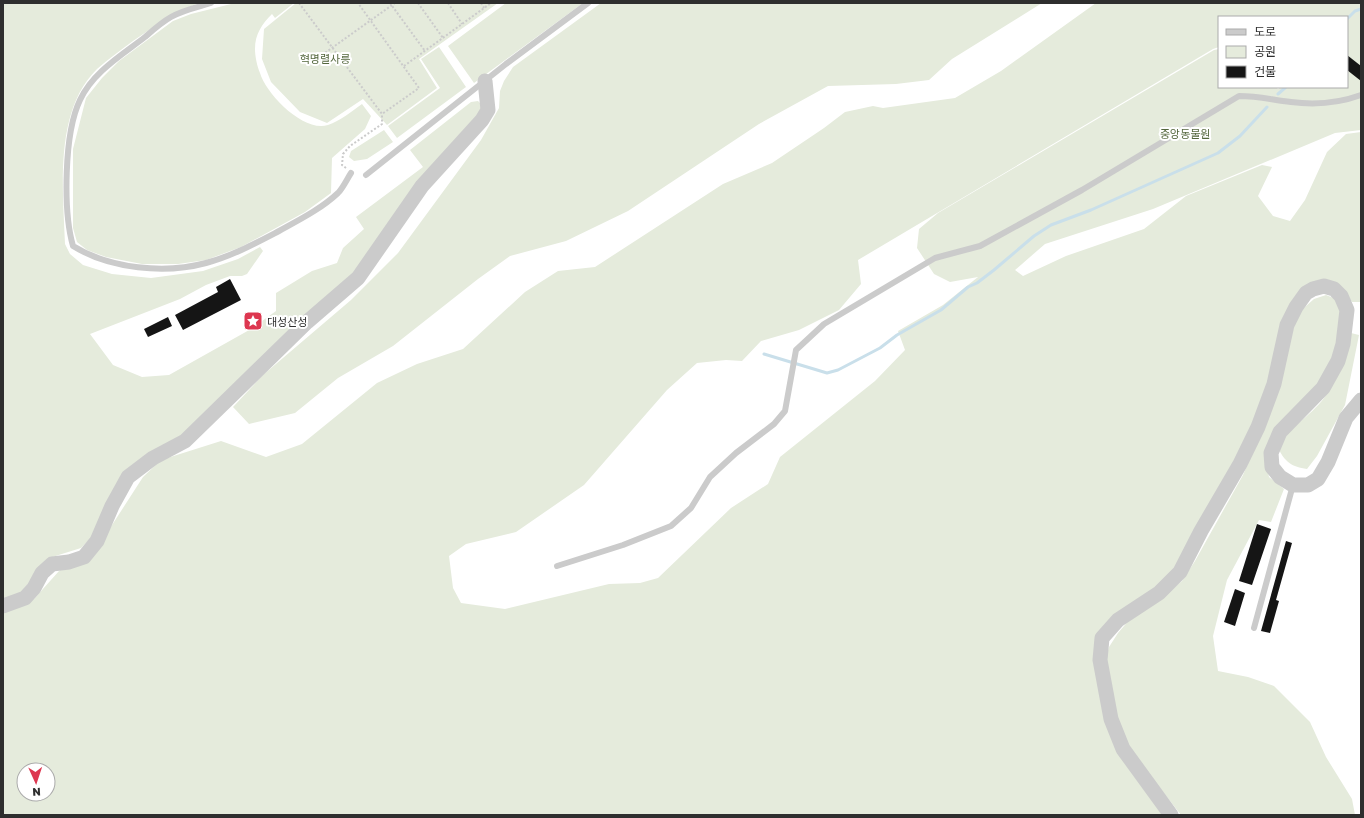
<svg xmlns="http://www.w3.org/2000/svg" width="1364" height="818" font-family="'Golos Text','Noto Sans KR',sans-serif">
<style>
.green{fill:#e5ebdc;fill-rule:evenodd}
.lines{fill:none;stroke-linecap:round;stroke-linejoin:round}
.stream{stroke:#c9dfea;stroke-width:3}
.building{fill:#151515}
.path{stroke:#cbcbcb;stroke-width:2;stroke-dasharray:2 2;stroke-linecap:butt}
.service{stroke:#cbcbcb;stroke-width:6}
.tertiary{stroke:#cbcbcb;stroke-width:15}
.labels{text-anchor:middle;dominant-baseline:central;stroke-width:4;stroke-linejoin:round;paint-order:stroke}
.park-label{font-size:11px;fill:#54673d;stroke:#fff}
.poi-label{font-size:11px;fill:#2e2e2e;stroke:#fff;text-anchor:start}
</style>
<rect width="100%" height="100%" fill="#fff"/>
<path class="green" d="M3,3H199C174,12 155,26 133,41C121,50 108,59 97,69C54,111 63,189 65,244L70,254L83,265L112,274L151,278L203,271L238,259L260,247L263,251L247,274L242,276H230L206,285L180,299L90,334L113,365L142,377L169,375L251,329L276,311V293L312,271L337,263L343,248L364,229L356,217L423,167L410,150L471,102L478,101L483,106L481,114L358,271L188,432L136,462L92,537L81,548L49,558L18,596L3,601Z
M235,3H294L275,18L272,14C262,24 255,34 255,49C255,56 257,66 260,73C266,94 304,133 328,125C340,121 352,111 362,104L371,116L365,129L332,158L331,193L305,212L241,247L206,260L178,264H142L106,257L87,250L77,242L73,228V149L86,98L102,78L119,61L173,21L191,14Z
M296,3H498L419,59L437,88L387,125L363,99L327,123L300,112L271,82L262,59L264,29Z
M506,3H583L474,83L448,46Z
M601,3H1042L952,59L929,80L896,84L828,86L759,124L628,211L566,241L510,256L478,279L393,346L338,378L295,413L249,424L233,407L263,375L351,300L398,253L481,140L499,108L500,91L504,81L513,67Z
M1096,3H1361V130L1335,133L1153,209L1045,244L1015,270L1023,276L1066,256L1144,229L1186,196L1262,165L1272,167L1258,196L1273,216L1290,221L1305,200L1327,152L1346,134L1361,132V302H1352L1343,290L1316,282L1275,359L1254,426L1173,574L1105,625L1106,718L1164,815H3V611L34,599L59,571L103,539L143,477L161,460L221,441L266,457L302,444L377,383L417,364L463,349L525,292L558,271L595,267L723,184L772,163L824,128L845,112L873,106L883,108L955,98L1001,71ZM1219,17H1347V87H1281L1278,89L1276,87H1219V49L1214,50L938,213L919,229L917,248L934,274L950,282L978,277L943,305L898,331L905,350L875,381L780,457L768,484L731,508L658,578L640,583L609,584L505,609L461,603L453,588L449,556L466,544L516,532L584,485L667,390L697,363L726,360L742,361L761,341L799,330L839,310L861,284L858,260L1213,49L1219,47ZM24,770H48V794H24Z
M439,47L466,87L397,138L388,126L440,88L421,59Z
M384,130L393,142L367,159L354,161L349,157L351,151Z
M1326,295L1336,299L1341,312V329L1329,372L1265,459L1269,477L1284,489L1271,522L1259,520L1227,580L1213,636L1218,671L1248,677L1274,686L1310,722L1326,757L1352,799L1355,815H1181L1128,747L1115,719L1106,658L1109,647L1118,633L1130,619L1152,606L1182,581L1195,561L1243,475L1266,422L1298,313L1314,299Z
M1351,333L1359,335L1345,405L1317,456L1307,469C1292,467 1285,462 1278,448C1288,427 1310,417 1324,398C1338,379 1344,356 1351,333Z"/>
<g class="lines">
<path class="stream" d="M1347,19L1355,11L1361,9
M1278,94L1286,87
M764,354L827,373L838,370L880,348L897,335L941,310L968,287L977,283L994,270L1034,236L1051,225L1091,210L1218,153L1240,136L1267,107"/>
</g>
<path class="building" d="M1347,55L1361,66V81L1347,70Z
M230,279L241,300L183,330L175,315L218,292L216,287Z
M168,317L172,326L148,337L144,329Z
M1257,524L1271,529L1252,585L1239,581Z
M1286,541L1292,543L1276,600L1279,601L1270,633L1261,631Z
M1235,589L1245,593L1235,626L1224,622Z"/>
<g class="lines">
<path class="path" d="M299,3L382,114L419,88L358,3
M390,3L425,51
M418,3L443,38
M448,3L462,24
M481,3L484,8
M322,55L395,3
M404,66L491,3
M346,168L342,165L343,154L350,146L382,124V114"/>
<path class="service" d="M211,3C198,7 183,10 171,17C162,22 153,30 145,37C122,55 93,72 80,100C64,133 63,211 73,246C110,269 165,274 206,263C232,256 256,243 279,231C299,220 321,209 338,193C343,188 347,179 351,173
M366,175L506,64L588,3
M557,566L623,545L671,526L691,508L710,477L736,453L774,424L785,411L796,350L824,324L935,258L980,246L1082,190L1239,96C1259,96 1272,100 1291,102C1314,105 1339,103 1361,95
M1254,628L1293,485"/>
<path class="tertiary" d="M3,606L25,598L34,588L42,573L52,564L69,562L84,557L97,541L112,506L128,477L153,458L185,441L307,322L358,278L422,186L482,120L488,110L485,81
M1171,815L1123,749L1111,719L1100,660L1102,638L1118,620L1159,593L1180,572L1201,531L1240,464L1258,427L1274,384L1287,325L1296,307L1306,293L1313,289L1324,286L1334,289L1341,296L1347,310L1343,344L1338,361L1323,388L1280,432L1271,453L1272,467L1280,477L1293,485H1308L1318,479L1328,462L1346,418L1361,400"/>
</g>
<defs>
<g id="sight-square" transform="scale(1)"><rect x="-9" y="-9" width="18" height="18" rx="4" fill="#dd3750" stroke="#fff"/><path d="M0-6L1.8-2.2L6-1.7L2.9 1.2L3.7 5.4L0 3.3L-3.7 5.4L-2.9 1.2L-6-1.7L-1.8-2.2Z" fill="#fff"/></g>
</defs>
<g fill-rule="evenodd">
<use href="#sight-square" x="253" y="321"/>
</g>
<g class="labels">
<g class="park-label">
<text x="325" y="58">혁명렬사릉</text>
<text x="1185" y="133">중앙동물원</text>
</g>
<g class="poi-label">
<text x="267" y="321">대성산성</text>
</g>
</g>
<rect width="1364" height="818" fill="none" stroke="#2e2e2e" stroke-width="8"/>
<rect x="1218" y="16" width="130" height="72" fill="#ffffff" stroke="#ababab"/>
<rect x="1226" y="29" width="20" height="6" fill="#cbcbcb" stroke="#ababab"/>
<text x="1254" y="36" font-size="12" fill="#2e2e2e">도로</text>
<rect x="1226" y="46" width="20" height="12" fill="#e5ebdc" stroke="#ababab"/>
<text x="1254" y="56" font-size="12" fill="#2e2e2e">공원</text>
<rect x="1226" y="66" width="20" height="12" fill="#151515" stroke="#ababab"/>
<text x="1254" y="76" font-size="12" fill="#2e2e2e">건물</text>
<g transform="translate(36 782) rotate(177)"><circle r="19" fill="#ffffff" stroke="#ababab"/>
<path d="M0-3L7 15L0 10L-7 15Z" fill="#dd3750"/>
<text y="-6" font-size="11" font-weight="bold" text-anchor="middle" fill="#2e2e2e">N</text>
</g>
</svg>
